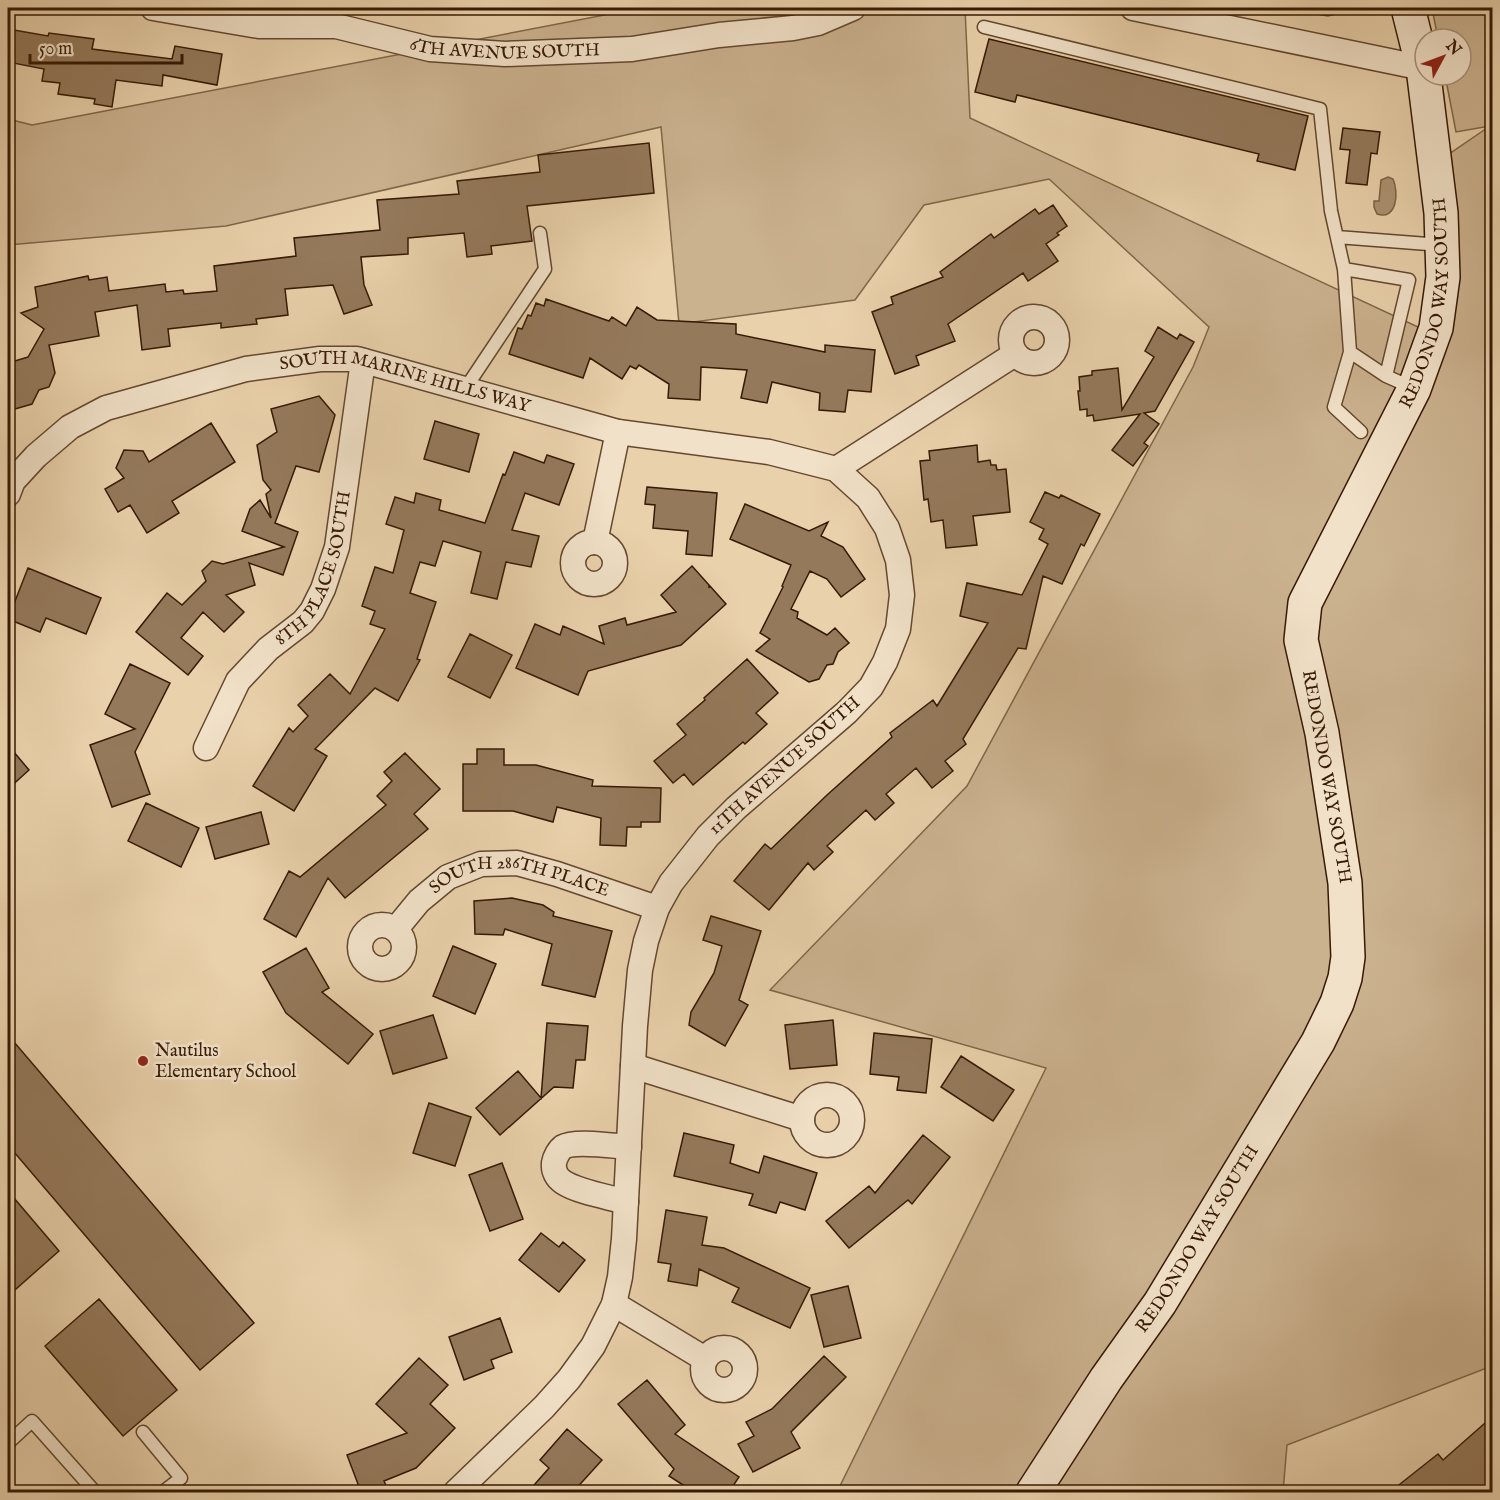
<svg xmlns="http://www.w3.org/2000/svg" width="1500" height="1500" font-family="'IM FELL English',serif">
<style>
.green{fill:#cbb28f;stroke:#81664a;stroke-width:1.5}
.water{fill:#ac9372;stroke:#7d6346;stroke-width:1.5}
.building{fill:#94795b;stroke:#371a04;stroke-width:1.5}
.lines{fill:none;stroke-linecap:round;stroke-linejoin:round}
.lane-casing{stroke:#64482e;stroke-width:15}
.street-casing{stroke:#64482e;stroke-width:27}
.secondary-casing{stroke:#371a04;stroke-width:36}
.lane{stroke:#f1e1c8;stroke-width:12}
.street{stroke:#f1e1c8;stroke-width:24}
.secondary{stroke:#f1e1c8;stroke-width:33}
.poi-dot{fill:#8f2418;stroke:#f1e1c8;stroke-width:2}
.labels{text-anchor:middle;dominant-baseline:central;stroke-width:5;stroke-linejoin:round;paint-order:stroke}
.street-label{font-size:18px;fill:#371a04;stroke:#f1e1c8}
.poi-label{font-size:18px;fill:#371a04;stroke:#f1e1c8;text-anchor:start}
</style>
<rect width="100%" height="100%" fill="#e9d1ab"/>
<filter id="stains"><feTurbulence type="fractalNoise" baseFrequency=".00333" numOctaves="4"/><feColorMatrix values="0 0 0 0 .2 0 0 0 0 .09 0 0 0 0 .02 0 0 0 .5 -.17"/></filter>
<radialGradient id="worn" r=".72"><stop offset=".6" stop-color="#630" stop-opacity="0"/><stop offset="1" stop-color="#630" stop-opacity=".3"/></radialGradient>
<path class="green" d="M641,8H965L970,118L1448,341L1436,163L1490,126L1456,132L1445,75H1461V39H1438L1432,8H1492V1366L1287,1445L1283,1492H837L1046,1068L770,990L967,786L1193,367L1209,327L1049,179L924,205L855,300L679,324L661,127L226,226L8,245V119L32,125Z"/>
<path class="water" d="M1388,177L1393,179C1399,192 1397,221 1377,214L1374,207V201H1379L1381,180Z"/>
<path class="building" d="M8,29L48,36L49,33L94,39L92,49L172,59L175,46L222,54L217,85L163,75L162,86L116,80L112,107L94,104L95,99L58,94L60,83L42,81L44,69L8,62Z
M989,39L1308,116L1295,170L1257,161L1259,154L1017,95L1015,102L975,92Z
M1343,128L1380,132L1377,154L1371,153L1367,185L1346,183L1350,150L1340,149Z
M649,143L654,193L527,206L532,241L491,246L492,254L467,257L464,233L408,238V254L361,257L364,285L372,305L344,314L333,285L285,289L288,315L256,319L257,324L221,328V323L168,329L170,346L142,350L137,305L95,312L99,336L49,345L55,373L49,387L39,390L32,404L8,411V363L28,357L44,329L21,313L38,307L35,287L88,276L89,280L107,277L109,291L165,284L166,292L183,290L184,294L217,291L214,266L296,256L294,238L380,230L377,200L459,194L457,181L540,172L538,155Z
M1053,205L1067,226L1057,233L1059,235L1046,244L1058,261L1028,281L1023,273L948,324L955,341L916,356L919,365L895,374L872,312L893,304L891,297L943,277L940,272L991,234L994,238L1035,209L1039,214Z
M546,299L609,321L612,317L626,326L637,307L657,320L736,324V334L825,352V345L875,350L871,392L848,390L845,412L819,410L820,393L772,382L767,403L741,398L747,370L701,367L700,400L668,398L669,384L639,365L636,369L630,366L622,379L590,358L583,378L509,354L518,328L522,329L528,315L531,316L536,303L544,306Z
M1158,327L1177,339L1180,334L1194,342L1155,411L1144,413L1159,424L1144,443L1148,446L1133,466L1112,450L1140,414L1094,421L1093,415L1087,416V409L1080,410L1078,391H1080L1079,377L1092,375V371L1118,368L1122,410L1154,357L1145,351Z
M319,396L335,415L319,472L296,466L275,523L298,532L283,575L249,563L255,585L226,595L244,612L224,632L203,612L181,638L203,656L188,675L136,632L167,593L182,605L206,581L202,571L212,561L223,564L284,547L242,531L250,509L260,500L271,518L266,494L271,490L263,480L257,445L277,432L271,409Z
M435,421L479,434L469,472L424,459Z
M211,423L235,462L172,501L179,513L147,533L130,505L118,512L105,489L124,478L116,468L124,450L143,451L149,462Z
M977,445L978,462L990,460L991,465H996L997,470L1006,469L1010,512L973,516L977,545L946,548L943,520L931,522L928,499L924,500L920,461L930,460L929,451Z
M514,452L544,463L547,455L574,464L559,505L525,493L512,530L539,536L531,567L506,562L497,599L471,593L481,552L443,541L435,566L420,562L410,593L436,602L417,659L420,660L398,701L375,688L315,749L327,756L294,811L253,786L289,728L293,732L308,716L298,705L330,674L350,694L385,629L370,624L375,611L362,606L375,567L393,573L404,530L386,524L395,497L414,503L416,493L441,500L439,510L485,523L503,474L505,475Z
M647,487L717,493L712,556L686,554L688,531L653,528L655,505L645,504Z
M1045,492L1059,498L1061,495L1100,514L1084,546L1081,544L1062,584L1043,576L1026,649L1018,648L963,739L966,744L945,761L953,771L932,788L916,768L886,794L894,803L875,820L866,810L827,846L833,852L814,870L808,863L769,910L734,881L765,844L771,849L827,795L892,737L890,733L933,700L937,706L988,623L960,616L967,583L1022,595L1048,544L1039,539L1044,529L1030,522Z
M745,504L809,531L828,522L821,536L843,547L865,579L841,597L827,579L810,571L791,609L798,612L797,618L827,635L835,628L849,643L838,652L833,664L827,665L819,679L809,682L756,651L770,639L760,633L783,587L782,586L791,565L730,539Z
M692,566L709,585V588L710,586L726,604L681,645L588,671L578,695L516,668L535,624L560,635L563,626L604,644L599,626L625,618L627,625L676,612L661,595Z
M28,568L101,598L86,634L46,618L40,632L8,619Z
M470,634L512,655L490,698L448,677Z
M747,659L778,693L756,713L767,724L745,744L743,742L693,785L684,774L673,783L654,761L686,735L677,724L705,700L704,698Z
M130,664L170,683L135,752L150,794L112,807L90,745L135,729L105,714Z
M8,745L29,770L8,789Z
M477,749H504V765H536L593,780L592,786L661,788L660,822H641V827H627L626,846L600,845L601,818L557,807L553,822L513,811H463V764H477Z
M405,753L440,789L414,814L428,829L345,898L328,878L296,937L264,919L289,871L300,877L386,805L377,796L392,781L384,772Z
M146,803L199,828L181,867L128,841Z
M261,812L269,844L215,859L206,827Z
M512,898L543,905L554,912L553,916L612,931L595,997L542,985L552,944L505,929L503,935L475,934L474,901Z
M711,916L761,931L739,1000L748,1005L725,1046L689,1025L691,1012L714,973L722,946L703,940Z
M453,946L496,964L475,1014L433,996Z
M306,948L329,988L322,992L373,1034L348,1064L286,1013L263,972Z
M433,1015L447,1058L393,1074L380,1031Z
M833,1020L837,1065L790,1069L785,1025Z
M547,1023L588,1026L585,1060H576L573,1088L554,1087L500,1135L476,1108L518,1071L541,1098Z
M874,1033L932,1039L926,1093L897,1090L899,1077L870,1074Z
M8,1035L254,1323L200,1370L8,1145Z
M961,1056L1014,1090L993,1121L941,1087Z
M429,1103L471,1117L455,1166L413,1153Z
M684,1133L734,1145L730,1163L759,1173L764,1156L817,1173L805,1210L780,1202L776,1213L749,1205L753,1194L674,1176Z
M923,1135L950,1157L912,1204L908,1200L849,1248L826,1221L869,1186L875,1193Z
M502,1163L523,1219L490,1231L469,1175Z
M8,1191L59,1251L8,1296Z
M666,1210L707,1217L702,1245L724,1248L810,1288L790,1328L732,1302L739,1288L699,1269L697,1286L668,1281L671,1264L658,1262Z
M541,1233L559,1247L563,1242L585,1260L559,1292L519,1260Z
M848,1286L861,1338L824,1347L811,1295Z
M99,1299L177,1390L123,1436L45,1346Z
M500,1318L512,1352L491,1360L494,1368L464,1380L449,1337Z
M824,1356L846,1377L791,1432L800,1448L753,1472L738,1444L754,1436L746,1422L772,1409Z
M419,1358L448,1385L430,1404L455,1428L416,1468L384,1481L389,1492H361L347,1455L407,1433L376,1404Z
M647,1380L685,1425L675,1434L739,1477L729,1492H694L669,1476L674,1469L618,1404Z
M1492,1417V1486L1485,1492H1390L1438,1454L1443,1460Z
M567,1429L602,1460L573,1492H528L549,1468L540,1460Z"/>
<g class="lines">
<g class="lane-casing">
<path id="lane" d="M1321,8L1328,9L1332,8
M984,27L1320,109L1331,211L1344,269L1350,352L1386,376L1413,388
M1337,237L1441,245
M1344,269L1409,280L1386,376
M1350,352L1334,407L1361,432
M465,389L545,269L540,233
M143,1432L181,1478L163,1492
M8,1443L32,1421L95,1492"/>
</g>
<g class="street-casing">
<g id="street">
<path id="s1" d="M153,8L259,26H336L430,49L505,54L632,49L719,35L793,28L818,23L853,8"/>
<path d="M1133,8L1423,68"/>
<circle cx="1034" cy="340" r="23"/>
<path d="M836,469L1015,354"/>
<path id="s2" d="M8,494L13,481L36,456L70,427L106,408L246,369L320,359H357L618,432L769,452L836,469L868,498L887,528L898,560L902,595L898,629L885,662L871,687L847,712L736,808L708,836L671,883L657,908L646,941L640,970L635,1026L624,1239L620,1277L614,1304L593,1346L569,1379L544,1407L456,1492"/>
<path d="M595,542L618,432"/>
<circle cx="594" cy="563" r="21"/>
<path id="s3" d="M206,748L238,681L268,649L303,622L312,611L323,589L337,547L363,361"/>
<circle cx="382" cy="947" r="22"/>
<path id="s4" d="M396,929L419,901L448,877L481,864L517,863L557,874L657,908"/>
<path d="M633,1066L802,1119"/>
<circle cx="827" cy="1120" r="25"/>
<path d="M626,1202C609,1197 578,1192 563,1182C557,1178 553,1171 554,1163C555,1157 559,1150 563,1147C575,1140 614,1146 629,1147"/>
<path d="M614,1304L705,1359"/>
<circle cx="724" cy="1369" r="21"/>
</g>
</g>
<g class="secondary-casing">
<g id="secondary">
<path id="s5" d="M1033,1492L1106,1379L1160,1303L1318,1042L1337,1003L1345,978L1348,957L1345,883L1322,733L1301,640L1305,603L1414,389L1436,328L1443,277L1441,213L1423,68L1408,8"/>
</g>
</g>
<use href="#lane" class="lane"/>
<use href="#street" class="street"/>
<use href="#secondary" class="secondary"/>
</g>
<circle class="poi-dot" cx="143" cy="1061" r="6"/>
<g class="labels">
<g class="street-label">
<text stroke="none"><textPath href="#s1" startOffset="356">6TH AVENUE SOUTH</textPath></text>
<text stroke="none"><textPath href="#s5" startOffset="1310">REDONDO WAY SOUTH</textPath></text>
<text stroke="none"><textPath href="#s2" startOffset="441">SOUTH MARINE HILLS WAY</textPath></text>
<text stroke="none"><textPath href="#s3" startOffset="216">8TH PLACE SOUTH</textPath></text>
<text transform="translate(785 766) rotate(-42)">11TH AVENUE SOUTH</text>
<text transform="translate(1326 777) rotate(80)">REDONDO WAY SOUTH</text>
<text stroke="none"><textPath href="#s4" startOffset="147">SOUTH 286TH PLACE</textPath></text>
<text stroke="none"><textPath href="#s5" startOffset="302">REDONDO WAY SOUTH</textPath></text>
</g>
<g class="poi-label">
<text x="155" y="1051">Nautilus<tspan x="155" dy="21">Elementary School</tspan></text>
</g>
</g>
<rect width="1500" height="1500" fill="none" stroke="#e9d1ab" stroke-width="30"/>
<rect x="9" y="9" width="1482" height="1482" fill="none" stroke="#371a04" stroke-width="3"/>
<rect x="15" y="15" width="1470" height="1470" fill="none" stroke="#371a04" stroke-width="1.5"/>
<g transform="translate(1443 57) rotate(49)"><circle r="28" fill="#f1e1c8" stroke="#a7917a" stroke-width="1.5"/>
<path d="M0-4.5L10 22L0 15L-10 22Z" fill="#8f2418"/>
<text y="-9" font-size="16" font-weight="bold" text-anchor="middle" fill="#371a04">N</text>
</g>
<path d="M30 54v9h152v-9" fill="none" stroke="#371a04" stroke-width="3"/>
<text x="39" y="54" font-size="18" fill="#371a04" stroke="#f1e1c8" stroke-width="4.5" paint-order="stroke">50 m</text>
<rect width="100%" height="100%" filter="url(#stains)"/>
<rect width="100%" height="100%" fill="url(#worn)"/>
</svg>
